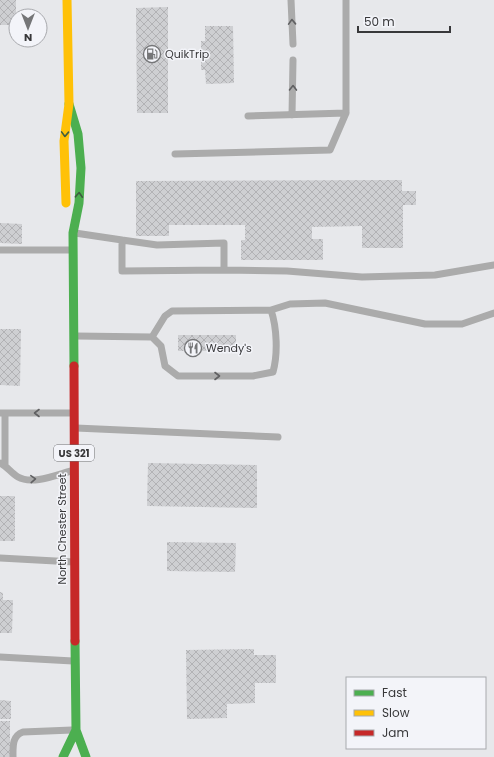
<svg xmlns="http://www.w3.org/2000/svg" width="494" height="757" font-family="Poppins,sans-serif">
<style>
.building{fill:url(#building-cross-hatch)}
.lines{fill:none;stroke-linecap:round;stroke-linejoin:round}
.lane{stroke:#ababab;stroke-width:7}
.fast{stroke:#4caf50;stroke-width:9}
.slow{stroke:#ffc107;stroke-width:9}
.jam{stroke:#c62828;stroke-width:9}
.oneway{stroke:#606062}
.oneway2{stroke:#3e5c41}
.labels{text-anchor:middle;dominant-baseline:central;stroke-width:3;stroke-linejoin:round;paint-order:stroke}
.shield{fill:#f3f4f9;stroke:#707073;stroke-width:1}
.shield-label{font-size:10px;font-weight:bold;fill:#38383a}
.poi-label{font-size:11px;fill:#38383a;stroke:#f3f4f9;text-anchor:start}
.street-label{font-size:11px;fill:#38383a;stroke:#f3f4f9}
</style>
<defs>
<pattern id="building-cross-hatch" width="8" height="8" patternUnits="userSpaceOnUse"><rect width="8" height="8" fill="#cecfd2"/><path d="M0 0l8 8M0 8l8-8" fill="none" stroke="#b2b2b5"/></pattern>
</defs>
<rect width="100%" height="100%" fill="#e7e8eb"/>
<path class="building" d="M0,0H16V25H0Z
M168,7V113H137L136,8Z
M205,26H233L234,83L206,84L205,70H201V41H205Z
M402,180V191H416V205H403V248H362V226L312,227V239H323V260H241V240H245V225H169V236H136V181Z
M0,223L22,224V244L0,243Z
M0,329H21L20,386L0,385Z
M178,335H236V351H178Z
M148,463L257,465V508L147,506Z
M0,496H15V541H0Z
M167,542L236,543L235,572L167,571Z
M0,592L3,593V600H13L12,633H0Z
M254,649V655H276V683H255V703L227,704V718L187,719L186,650Z
M0,700L11,701V719H0Z
M0,721H10V757H0Z"/>
<g class="lines">
<path class="lane" d="M291,0L293,44
M292,115L293,60
M248,116L346,113V0
M175,154L330,150L346,113
M75,233L122,240V271L224,270V243L157,245L122,240
M0,250H71
M224,270L287,271L362,277L435,275L494,265
M271,310L290,304L325,303L425,324H462L494,313
M76,336L152,337L161,346L165,366L178,376H253L273,372C278,354 277,328 271,310L172,311L165,316L152,337
M0,413H71
M76,428L278,437
M0,463C7,466 11,473 18,477C32,485 56,475 71,471
M5,465V413
M0,558L74,562
M0,657L73,661
M13,757C13,746 12,736 23,732L72,730"/>
<path class="fast" d="M69,104L78,134L81,168L79,203L73,233L74,366
M75,641L76,730L86,757
M63,757L76,730"/>
<path class="slow" d="M66,203L64,141L69,104L67,0"/>
<path class="jam" d="M74,366L75,641"/>
</g>
<defs><path id="oneway-chevron" d="M-2-3.5L2.5 0L-2 3.5" fill="none" stroke-width="1.6" stroke-linecap="round" stroke-linejoin="round"/></defs>
<g class="oneway">
<use href="#oneway-chevron" transform="translate(292 22) rotate(-92)"/>
<use href="#oneway-chevron" transform="translate(293 88) rotate(-89)"/>
<use href="#oneway-chevron" transform="translate(217 376)"/>
<use href="#oneway-chevron" transform="translate(37 413) rotate(180)"/>
<use href="#oneway-chevron" transform="translate(33 479) rotate(-3)"/>
</g>
<g class="oneway2">
<use href="#oneway-chevron" transform="translate(65 134) rotate(92)"/>
<use href="#oneway-chevron" transform="translate(79 195) rotate(-87)"/>
</g>
<defs>
<g id="fuel-ring" transform="scale(0.9)"><circle r="9.5" fill="#f3f4f9" stroke="#757678" stroke-width="1.5"/><path d="M-5.5-6h7V0h2V4h1.3V-2.5L3-4.5l.8-.8L6-3V5H2.5V1h-1V6h-7ZM-4.2-4.7v3.2H.2V-4.7Z" fill="#757678"/></g>
<g id="restaurant-ring" transform="scale(0.9)"><circle r="9.5" fill="#f3f4f9" stroke="#757678" stroke-width="1.5"/><path d="M-5-6h1v4h1v-4h1v4h1v-4h1v5L-1.5 .5V6h-2V.5L-5-1ZM5-6V6H3V1.5H1.5Q1.5-4 5-6Z" fill="#757678"/></g>
</defs>
<g fill-rule="evenodd">
<use href="#fuel-ring" x="152" y="54"/>
<use href="#restaurant-ring" x="193" y="348"/>
</g>
<g class="labels">
<rect class="shield" x="54" y="445" width="40" height="16" rx="3"/>
<g class="shield-label">
<text x="74" y="453">US 321</text>
</g>
<g class="poi-label">
<text x="165" y="54">QuikTrip</text>
<text x="206" y="348">Wendy's</text>
</g>
<g class="street-label">
<text transform="translate(62 529) rotate(-90)">North Chester Street</text>
</g>
</g>
<rect x="346" y="677" width="140" height="72" fill="#f3f4f9" stroke="#a8a9ad"/>
<rect x="354" y="690" width="20" height="6" fill="#4caf50" stroke="#a8a9ad"/>
<text x="382" y="697" font-size="12" fill="#38383a">Fast</text>
<rect x="354" y="710" width="20" height="6" fill="#ffc107" stroke="#a8a9ad"/>
<text x="382" y="717" font-size="12" fill="#38383a">Slow</text>
<rect x="354" y="730" width="20" height="6" fill="#c62828" stroke="#a8a9ad"/>
<text x="382" y="737" font-size="12" fill="#38383a">Jam</text>
<g transform="translate(28 28) rotate(180)"><circle r="19" fill="#f3f4f9" stroke="#a8a9ad"/>
<path d="M0-3L7 15L0 10L-7 15Z" fill="#757678"/>
<text y="-6" font-size="11" font-weight="bold" text-anchor="middle" fill="#38383a">N</text>
</g>
<path d="M358 26v6h92v-6" fill="none" stroke="#38383a" stroke-width="2"/>
<text x="364" y="26" font-size="12" fill="#38383a" stroke="#f3f4f9" stroke-width="3" paint-order="stroke">50 m</text>
</svg>
